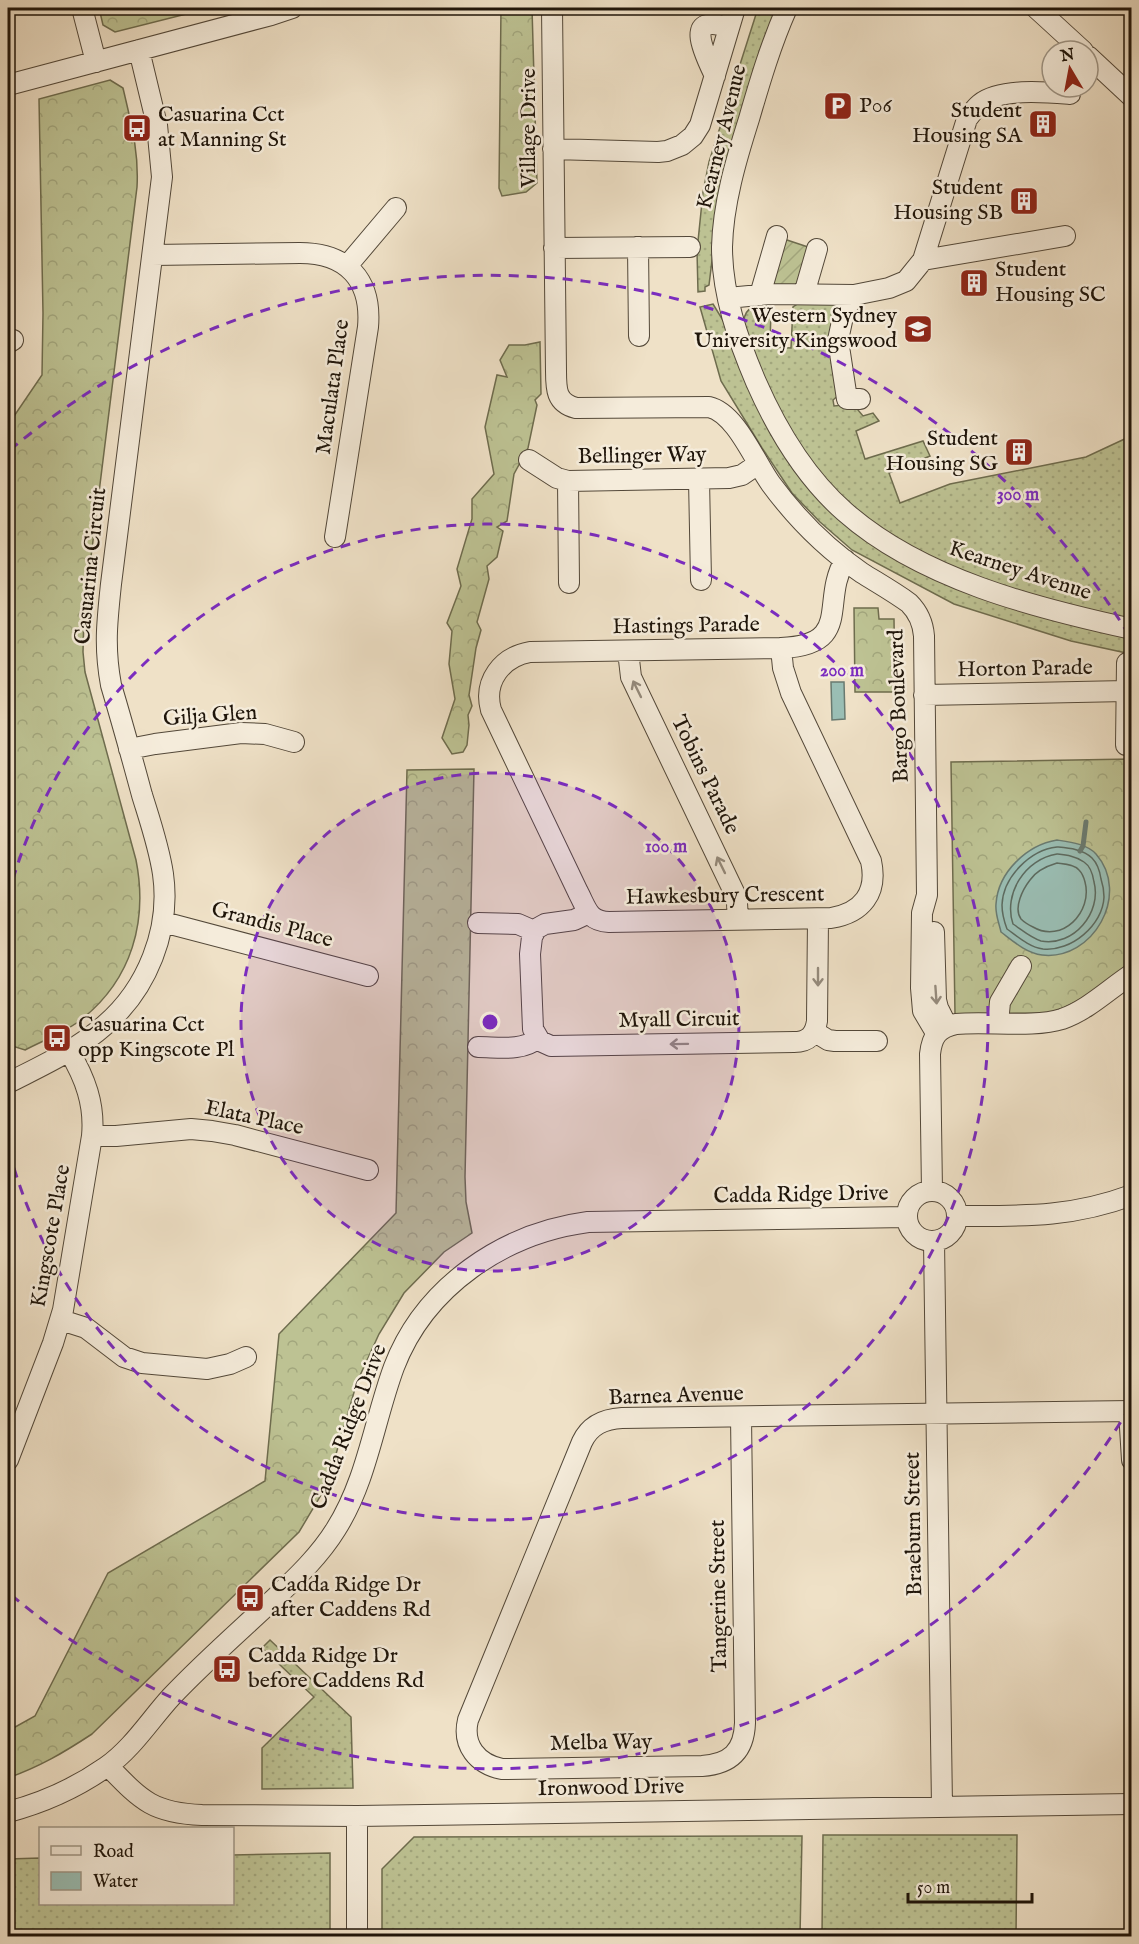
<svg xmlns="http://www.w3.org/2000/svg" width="1139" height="1944" font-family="'IM FELL English',serif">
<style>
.grass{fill:url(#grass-dots);stroke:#6e6c4e;stroke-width:1.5}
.forest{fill:url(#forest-crowns);stroke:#6e6c4e;stroke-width:1.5}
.garden{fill:url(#garden-furrows);stroke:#6e6c4e;stroke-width:1.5}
.water{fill:#9abeb4;stroke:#697a70;stroke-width:1.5}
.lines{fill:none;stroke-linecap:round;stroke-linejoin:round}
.shore{stroke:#5c6a5f;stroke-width:1.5}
.stream{stroke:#697a70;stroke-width:5}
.minor-casing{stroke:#534839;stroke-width:22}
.minor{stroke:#f5ecdb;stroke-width:20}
.oneway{stroke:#958b7d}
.ring{fill:none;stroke:#7b2cbf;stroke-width:3;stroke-dasharray:10 8}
.labels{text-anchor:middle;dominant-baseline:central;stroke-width:5;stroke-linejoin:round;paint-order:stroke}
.poi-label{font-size:22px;fill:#1f150a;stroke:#f5ecdb;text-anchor:start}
.street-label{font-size:22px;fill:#1f150a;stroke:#f5ecdb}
.centre{fill:#7b2cbf;stroke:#f5ecdb;stroke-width:3}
.ring-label{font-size:18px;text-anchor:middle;font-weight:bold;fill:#7b2cbf;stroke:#f5ecdb;stroke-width:5;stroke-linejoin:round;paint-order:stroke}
</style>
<defs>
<pattern id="grass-dots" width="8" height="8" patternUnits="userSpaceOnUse" patternTransform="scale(1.5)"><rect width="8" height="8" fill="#bdc293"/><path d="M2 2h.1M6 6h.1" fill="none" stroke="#a2a67d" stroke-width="1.8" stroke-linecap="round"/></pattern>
<pattern id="forest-crowns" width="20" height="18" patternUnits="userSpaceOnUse" patternTransform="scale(1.5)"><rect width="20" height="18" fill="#bdc293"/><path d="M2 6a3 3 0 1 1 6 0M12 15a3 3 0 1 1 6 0" fill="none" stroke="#a2a67d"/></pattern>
<pattern id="garden-furrows" width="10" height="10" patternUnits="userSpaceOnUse" patternTransform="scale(1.5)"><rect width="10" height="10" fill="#bdc293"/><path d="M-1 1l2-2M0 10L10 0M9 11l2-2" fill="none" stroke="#a2a67d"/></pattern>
</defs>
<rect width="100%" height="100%" fill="#efe1c7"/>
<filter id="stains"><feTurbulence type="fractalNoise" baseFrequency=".00333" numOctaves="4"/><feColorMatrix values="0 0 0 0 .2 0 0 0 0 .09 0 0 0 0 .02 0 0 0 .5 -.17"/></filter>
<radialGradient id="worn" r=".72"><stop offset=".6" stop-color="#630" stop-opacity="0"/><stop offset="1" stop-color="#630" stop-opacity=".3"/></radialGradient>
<path class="grass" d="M758,8H778L715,236L709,285L705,287V291L698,292L697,251L703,192L709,162Z
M799,303H836L839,305L840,394L833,400L834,406L853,404L863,416L873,413L879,421L856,431L865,459L923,441L930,456L889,473L900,503L950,484L1086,457L1131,436V622C1023,594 914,570 831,488C800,458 769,395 754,355C749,342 734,314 754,307C760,304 765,304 771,308L770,347L791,348L793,307Z
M713,304L724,322L753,395L865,537L1131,636V654L1071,641L954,604L852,550L820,522L792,493L762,448L721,381L700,307Z
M270,1640L351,1717L353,1788L262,1789V1748L314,1697L262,1648Z
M823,1835H1017L1016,1936H822Z
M802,1836L800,1936H382V1869L414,1837Z
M330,1853V1936H8V1859L40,1858V1904H232L233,1855Z"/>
<path class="forest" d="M99,8H210L115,32L103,25Z
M501,8H532L537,183L526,192L502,196L499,188Z
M110,80L123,88C131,123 139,151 137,187L84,613L83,652L85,672L136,860C148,921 132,979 82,1019C66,1032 44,1040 25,1050L12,1046L8,1037V425L42,375L43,313L39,99Z
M540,342L541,394L535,400L537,405L528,448L514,474L507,521L497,527L503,531L497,557L487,566L489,579L477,622L481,630L476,648L469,695L472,706L468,715L469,725L467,745L463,752L452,754L442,738L455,699L449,664L452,631L447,623L461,586L457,569L472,519V499L494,474L485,427L497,375L507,377L500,360L509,345H525Z
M854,608H878L879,619H894L895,692H855Z
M1131,759V964C1104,981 1080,1005 1048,1013L955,1014L951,762Z
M474,769L465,1177L466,1202L472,1233L444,1252L404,1293L379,1334L357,1382L327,1485L299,1532L92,1734C63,1753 41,1766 8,1778V1731L35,1716L108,1573L265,1481L279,1334L396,1213L407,770Z"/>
<path class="garden" d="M784,239L811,248L798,283L792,287L773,285L772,281Z"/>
<path class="water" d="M831,682H844L845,719L832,720Z
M1057,840C1070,842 1087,844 1096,854C1131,894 1093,961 1042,955C1026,953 1013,941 1001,932C999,923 995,914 996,904C998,872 1027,845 1057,840Z"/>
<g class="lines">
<path class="shore" d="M1057,847C1068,848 1083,849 1092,858C1097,863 1100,872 1101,879C1103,885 1104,891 1104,897C1103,925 1071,952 1043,949C1029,947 1017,936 1007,929C1004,921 1002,913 1002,905C1003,877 1030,850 1057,847Z
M1057,854C1066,855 1076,856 1084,862C1090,866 1093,875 1094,882C1102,912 1074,947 1041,941C1031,938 1022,930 1013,924C1003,894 1025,859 1057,854Z
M1057,863C1064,864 1074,864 1079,870C1082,873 1084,878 1085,882C1093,912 1062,944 1033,927C1029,925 1024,922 1021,919C1013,908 1023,889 1030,880C1036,871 1047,866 1057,863Z"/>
<path class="stream" d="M1080,851L1083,846L1086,822"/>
<g class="minor-casing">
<path id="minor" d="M82,8L96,62
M552,8L556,371C556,389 556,403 576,408L709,407C736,413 755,462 771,484C796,518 827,549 862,573C878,583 894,592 909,603C918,612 923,623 924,636L927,895L922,913L921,988L923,1011L936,1033
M787,8C771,44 760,81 749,119C736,160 723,204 722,247C722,294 738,340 756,382C777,430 805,477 845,512C921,579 1035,608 1132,629
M1036,8L1083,51
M1088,56L1132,97
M715,76C705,55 682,11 729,28
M8,85L271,15L292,8
M553,149L658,152L667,151L682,145L693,136L700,125L735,8
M638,247L639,336
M554,248L690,247
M153,255L300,253C347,253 372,280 368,327L335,537
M923,260L1065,236
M347,266L396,208
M804,294L817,249
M760,295L777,236
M854,295L844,312L838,340L847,399H860
M728,298L770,294L854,295L889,288L906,281L923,260L967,119C971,114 975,108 980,104C1000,88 1045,92 1070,94
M8,343L13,340
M529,460L557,478L568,481L729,478L742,475L758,464
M699,479L701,580
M568,481L569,583
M781,648L783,668L791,693L871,861C878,893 862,913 831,918L609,922C588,921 587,909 578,892L491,710C483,681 502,657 530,652L781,648C854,645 820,602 845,560
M628,651L631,677L734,892L737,903L738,920
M924,695L1126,691
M1126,745L1127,663
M129,749L155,744L241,733L265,734L294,742
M589,913L574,920L545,924L536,929L532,937L530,954L533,1029L540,1041L551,1046L794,1042C808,1042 815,1035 817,1021L818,919
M163,922L368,976
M478,923L518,924L534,931
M934,932L936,1000L938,1008L947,1026
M998,1023L1000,1002L1021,966
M815,1032L828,1040L835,1041H877
M478,1047C498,1047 522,1052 538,1038
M8,1083C41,1066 77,1050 105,1025C147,989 171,930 163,874C159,847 150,821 142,795C132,758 122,722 111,685C104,647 107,622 111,584L162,177L157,125L139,50
M92,1136H116L191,1129L212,1131L235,1135L368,1170
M932,1191L930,1054C932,1036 938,1028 956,1024C987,1021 1034,1028 1062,1019C1088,1010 1109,989 1132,974
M907 1216a25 25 0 1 1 50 0a25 25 0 1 1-50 0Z
M958,1216C1022,1216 1070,1218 1132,1195
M934,1241L942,1807
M61,1320L86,1328L124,1357L142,1363L207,1369L230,1364L246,1357
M1129,1411L1132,1460
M741,1417L745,1723C744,1752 730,1764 702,1766L502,1769C477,1764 462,1745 468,1720L582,1442C590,1425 604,1419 622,1418L1132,1411
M8,1460L53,1343L63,1310L92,1136C95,1104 85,1078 69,1051
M108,1766C141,1800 152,1813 202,1815L357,1816L1132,1804
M8,1812C42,1803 76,1788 106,1767C132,1749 150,1720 171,1697C204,1662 241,1630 276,1597C298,1576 320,1555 336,1529C367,1480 374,1421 394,1367C425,1286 504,1233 588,1222L907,1217
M357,1936V1816"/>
</g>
<use href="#minor" class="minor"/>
</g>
<defs><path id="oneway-shaft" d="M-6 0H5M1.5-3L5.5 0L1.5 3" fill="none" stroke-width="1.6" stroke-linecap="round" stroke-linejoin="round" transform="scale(1.5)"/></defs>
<g class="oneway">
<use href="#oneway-shaft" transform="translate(637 689) rotate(-116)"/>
<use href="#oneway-shaft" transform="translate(721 865) rotate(-116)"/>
<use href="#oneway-shaft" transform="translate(818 977) rotate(90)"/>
<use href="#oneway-shaft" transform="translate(936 995) rotate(86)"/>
<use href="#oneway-shaft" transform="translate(679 1044) rotate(179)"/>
</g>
<circle cx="490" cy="1022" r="249" fill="#7b2cbf" fill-opacity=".12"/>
<g class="ring">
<circle cx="490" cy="1022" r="249"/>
<path d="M8 897A498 498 0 1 1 8 1147"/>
<path d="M1130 1407A747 747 0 0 1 10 1594M10 450A747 747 0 0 1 1130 637"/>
</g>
<defs>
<g id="parking-square" transform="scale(1.5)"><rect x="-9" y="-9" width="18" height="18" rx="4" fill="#8f2418" stroke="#f5ecdb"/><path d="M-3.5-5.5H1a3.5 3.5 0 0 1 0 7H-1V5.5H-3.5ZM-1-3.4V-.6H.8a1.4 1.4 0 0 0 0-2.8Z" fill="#fff"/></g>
<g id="building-square" transform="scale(1.5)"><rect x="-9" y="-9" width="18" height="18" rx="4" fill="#8f2418" stroke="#f5ecdb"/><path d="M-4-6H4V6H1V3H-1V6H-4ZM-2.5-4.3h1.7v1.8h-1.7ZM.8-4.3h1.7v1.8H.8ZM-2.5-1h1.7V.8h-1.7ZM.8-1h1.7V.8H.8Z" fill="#fff"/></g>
<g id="bus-square" transform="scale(1.5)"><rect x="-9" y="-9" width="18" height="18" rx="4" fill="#8f2418" stroke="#f5ecdb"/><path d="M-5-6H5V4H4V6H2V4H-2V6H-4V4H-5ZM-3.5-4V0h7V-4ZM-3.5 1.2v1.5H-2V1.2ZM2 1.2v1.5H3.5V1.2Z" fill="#fff"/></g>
<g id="university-square" transform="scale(1.5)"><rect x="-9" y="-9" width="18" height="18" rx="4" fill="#8f2418" stroke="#f5ecdb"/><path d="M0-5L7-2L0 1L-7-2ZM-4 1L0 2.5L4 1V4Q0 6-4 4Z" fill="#fff"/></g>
</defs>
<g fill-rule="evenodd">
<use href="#parking-square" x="838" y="106"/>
<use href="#building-square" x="1043" y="124"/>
<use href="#bus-square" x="137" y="128"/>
<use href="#building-square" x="1024" y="201"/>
<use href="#building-square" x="974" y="283"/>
<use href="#university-square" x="918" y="329"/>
<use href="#building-square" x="1019" y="452"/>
<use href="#bus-square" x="57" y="1038"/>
<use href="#bus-square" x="250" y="1598"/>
<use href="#bus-square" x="227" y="1669"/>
</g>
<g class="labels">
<g class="poi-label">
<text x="859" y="106">P06</text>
<text x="1022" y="111" text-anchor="end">Student<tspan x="1022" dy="25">Housing SA</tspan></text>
<text x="158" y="115">Casuarina Cct<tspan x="158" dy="25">at Manning St</tspan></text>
<text x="1003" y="188" text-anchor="end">Student<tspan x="1003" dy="25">Housing SB</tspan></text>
<text x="995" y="270">Student<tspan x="995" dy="25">Housing SC</tspan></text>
<text x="897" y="316" text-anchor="end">Western Sydney<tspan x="897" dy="25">University Kingswood</tspan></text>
<text x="998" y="439" text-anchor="end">Student<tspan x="998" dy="25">Housing SG</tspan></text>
<text x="78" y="1025">Casuarina Cct<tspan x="78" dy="25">opp Kingscote Pl</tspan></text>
<text x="271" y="1585">Cadda Ridge Dr<tspan x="271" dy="25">after Caddens Rd</tspan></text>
<text x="248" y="1656">Cadda Ridge Dr<tspan x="248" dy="25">before Caddens Rd</tspan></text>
</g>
<g class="street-label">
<text transform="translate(529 128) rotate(-90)">Village Drive</text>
<text transform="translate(722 137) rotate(-76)">Kearney Avenue</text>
<text transform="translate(333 387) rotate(-82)">Maculata Place</text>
<text transform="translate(642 456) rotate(-1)">Bellinger Way</text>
<text transform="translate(91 566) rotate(-84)">Casuarina Circuit</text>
<text transform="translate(1020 571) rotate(18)">Kearney Avenue</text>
<text transform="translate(686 626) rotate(-1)">Hastings Parade</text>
<text transform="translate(1025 669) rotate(-1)">Horton Parade</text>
<text transform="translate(899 706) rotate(-92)">Bargo Boulevard</text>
<text transform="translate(210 716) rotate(-4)">Gilja Glen</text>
<text transform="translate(705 775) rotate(64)">Tobins Parade</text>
<text transform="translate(725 896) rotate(-1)">Hawkesbury Crescent</text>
<text transform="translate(272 925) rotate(15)">Grandis Place</text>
<text transform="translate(679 1020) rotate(-1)">Myall Circuit</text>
<text transform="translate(254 1118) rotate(12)">Elata Place</text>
<text transform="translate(801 1195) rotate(-1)">Cadda Ridge Drive</text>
<text transform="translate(51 1236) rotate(-80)">Kingscote Place</text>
<text transform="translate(676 1396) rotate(-2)">Barnea Avenue</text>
<text transform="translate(349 1427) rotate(-69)">Cadda Ridge Drive</text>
<text transform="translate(914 1524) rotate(-91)">Braeburn Street</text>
<text transform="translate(719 1596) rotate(-91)">Tangerine Street</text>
<text transform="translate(601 1743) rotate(-1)">Melba Way</text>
<text transform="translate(611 1788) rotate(-1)">Ironwood Drive</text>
</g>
</g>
<circle cx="490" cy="1022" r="9" class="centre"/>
<g class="ring-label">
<text x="1018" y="500">300 m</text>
<text x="842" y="676">200 m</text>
<text x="666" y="852">100 m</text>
</g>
<rect width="1139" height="1944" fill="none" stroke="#efe1c7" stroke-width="30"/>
<rect x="9" y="9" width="1121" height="1926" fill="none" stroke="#1f150a" stroke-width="3"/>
<rect x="15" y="15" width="1109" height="1914" fill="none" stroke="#1f150a" stroke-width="1.5"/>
<rect x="39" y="1827" width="195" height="78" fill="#f5ecdb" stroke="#9f9687" stroke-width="1.5"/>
<rect x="51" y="1846" width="30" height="9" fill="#f5ecdb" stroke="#9f9687" stroke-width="1.5"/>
<text x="93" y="1857" font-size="18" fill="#1f150a">Road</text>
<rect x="51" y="1872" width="30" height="18" fill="#9abeb4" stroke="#9f9687" stroke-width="1.5"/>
<text x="93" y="1887" font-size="18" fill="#1f150a">Water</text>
<g transform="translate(1070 69) rotate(350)"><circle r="28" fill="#f5ecdb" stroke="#9f9687" stroke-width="1.5"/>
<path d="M0-4.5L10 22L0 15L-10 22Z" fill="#8f2418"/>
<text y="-9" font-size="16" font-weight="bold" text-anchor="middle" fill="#1f150a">N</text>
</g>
<path d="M908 1893v9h124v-9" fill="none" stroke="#1f150a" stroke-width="3"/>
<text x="917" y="1893" font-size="18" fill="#1f150a" stroke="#f5ecdb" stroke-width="4.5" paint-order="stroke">50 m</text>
<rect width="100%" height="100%" filter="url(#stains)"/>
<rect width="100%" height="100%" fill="url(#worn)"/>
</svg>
